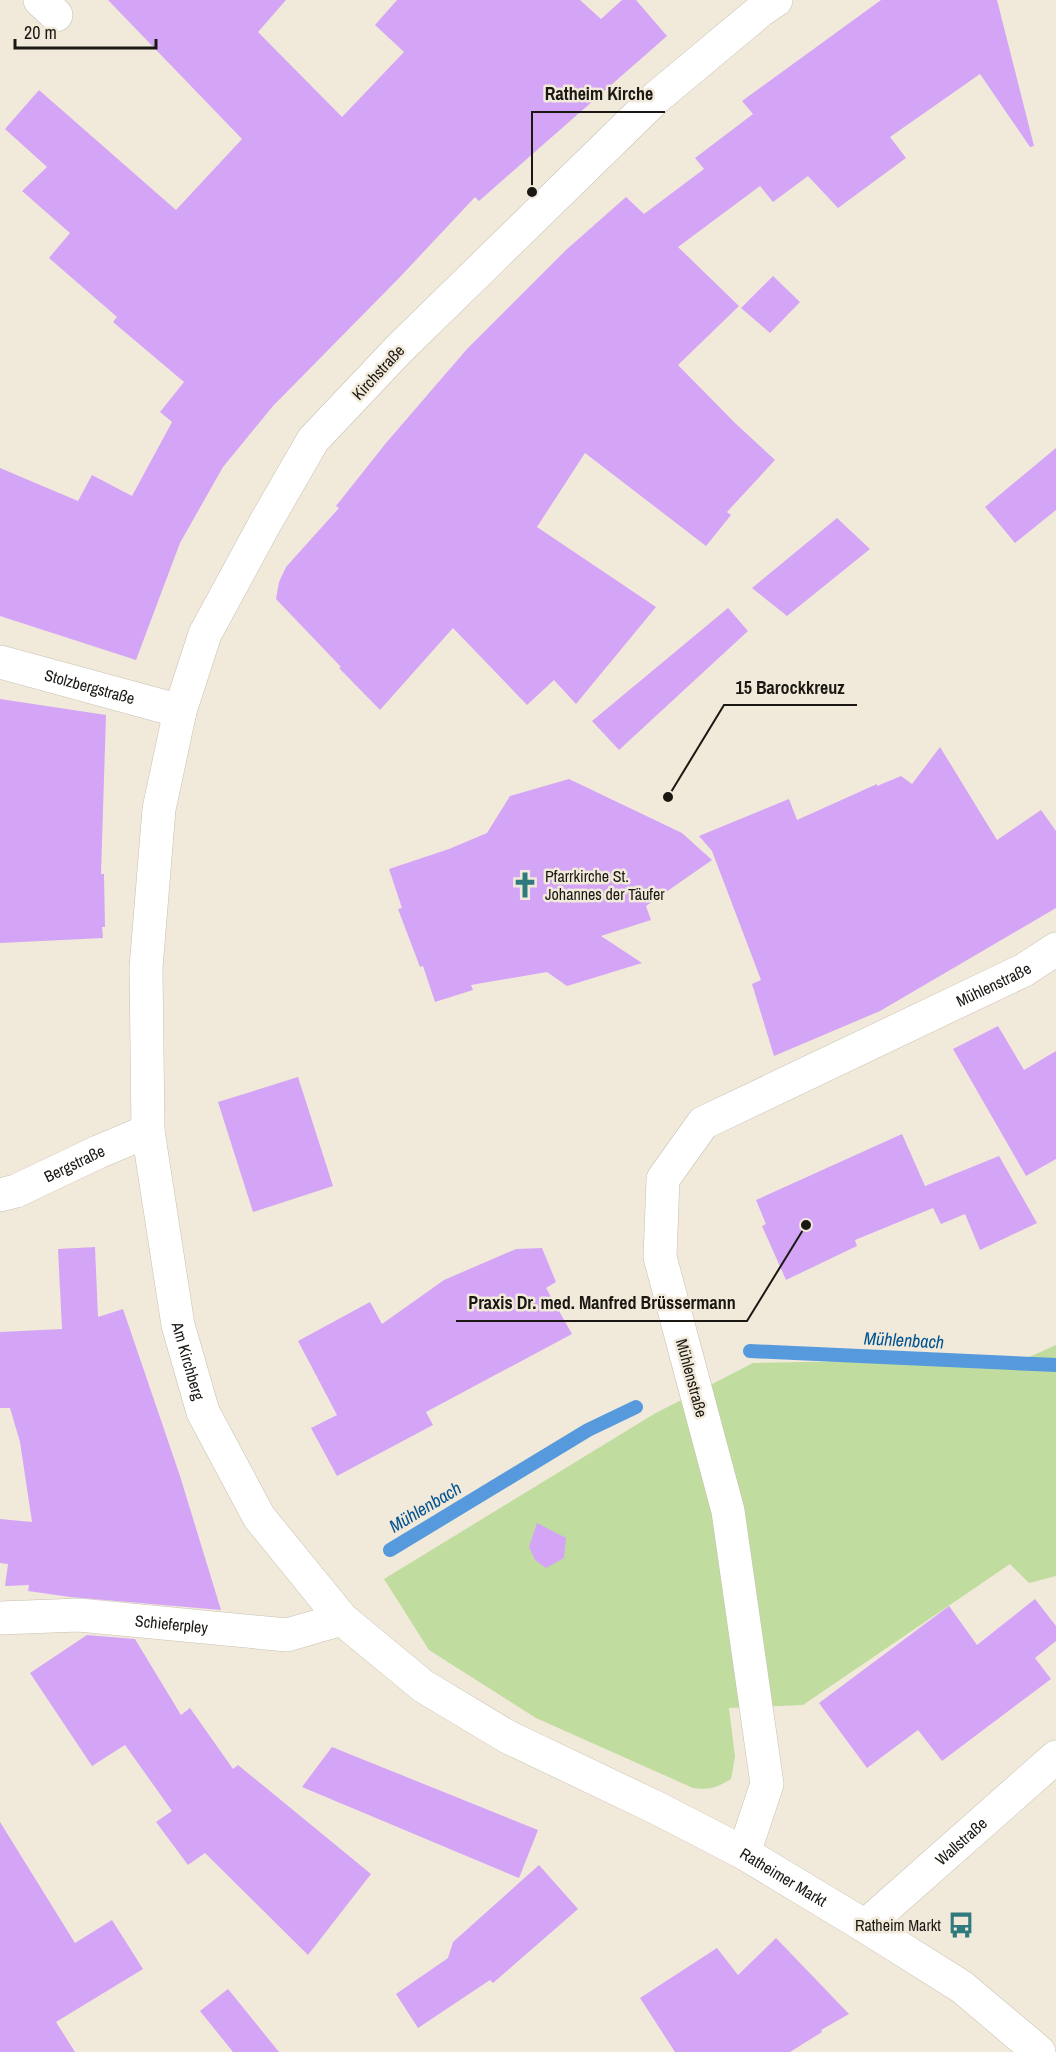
<svg xmlns="http://www.w3.org/2000/svg" width="1056" height="2052" font-family="'Archivo Narrow',sans-serif">
<style>
.green{fill:#c0dc9e}
.lines{fill:none;stroke-linecap:round;stroke-linejoin:round}
.stream{stroke:#569add;stroke-width:14}
.building{fill:#d4a5f6}
.minor-casing{stroke:#c8c0b1;stroke-width:34}
.tertiary-casing{stroke:#c8c0b1;stroke-width:34}
.minor{stroke:#fff;stroke-width:33}
.tertiary{stroke:#fff;stroke-width:33}
.labels{text-anchor:middle;dominant-baseline:central;stroke-width:5;stroke-linejoin:round;paint-order:stroke}
.street-label{font-size:16px;fill:#1b1813;stroke:#f1eada}
.poi-label{font-size:16px;fill:#1b1813;stroke:#f1eada;text-anchor:start}
.water-label{font-size:18px;font-style:italic;fill:#025391;stroke:#f1eada}
.leader{fill:none;stroke:#1b1813;stroke-width:2}
.callout-dot{fill:#1b1813;stroke:#f1eada;stroke-width:2}
.callout-label{font-size:18px;text-anchor:middle;font-weight:bold;fill:#1b1813;stroke:#f1eada;stroke-width:5;stroke-linejoin:round;paint-order:stroke}
</style>
<rect width="100%" height="100%" fill="#f1eada"/>
<path class="green" d="M1056,1345V1576L1029,1583L1010,1564L803,1705L729,1708L735,1757L731,1779C716,1788 710,1790 693,1788L536,1718L429,1650L384,1579L654,1414L753,1363L1027,1358Z"/>
<g class="lines">
<path class="stream" d="M750,1351L1056,1365
M390,1550L588,1430L636,1407"/>
</g>
<path class="building" d="M108,0H286L258,32L342,117L404,52L375,25L397,0H580L601,19L622,0H636L667,36L479,201L475,197L401,276L273,406L223,467L180,543L136,660L0,616V468L78,501L92,475L132,496L172,422L160,412L184,382L113,322L117,317L49,258L70,233L22,191L47,167L5,129L39,90L176,210L242,139Z
M881,0H997L1034,146L1030,147L980,74L890,137L906,158L838,208L808,176L773,202L760,186L678,247L739,306L678,365L735,423L775,460L727,512L731,515L706,546L585,453L537,527L656,607L576,704L554,680L527,705L453,628L380,710L339,668L341,667L276,599L279,582L286,567L339,508L336,506L386,443L467,349L566,250L626,197L644,214L704,169L695,158L753,114L742,101Z
M773,276L800,302L770,333L741,308Z
M1056,448V510L1015,543L985,507Z
M837,518L870,549L787,616L752,588Z
M728,608L748,631L619,750L592,721Z
M0,699L106,715L101,874H104L105,927H102L103,938L0,943Z
M940,747L997,840L1041,810L1056,831V908L880,1011L774,1056L752,984L761,980L712,851L699,836L789,799L797,820L877,784V786L901,776L912,784Z
M569,779L682,833L712,860L646,906L651,920L601,936L642,963L567,986L547,972L471,985L473,990L435,1002L423,966L420,967L398,909L402,908L389,869L449,849L487,833L510,796Z
M998,1026L1024,1070L1056,1051V1159L1026,1176L953,1049Z
M298,1077L333,1186L253,1212L218,1102Z
M902,1134L925,1186L999,1156L1037,1223L980,1250L965,1214L941,1224L933,1208L855,1240L857,1246L786,1280L762,1226L766,1224L756,1200Z
M95,1247L98,1317L123,1309L180,1476L221,1610L70,1597L28,1591L29,1585L5,1586L8,1564L0,1563V1519L32,1522L20,1442L10,1408H0V1332L62,1329L58,1249Z
M542,1248L556,1282L546,1288L572,1334L426,1412L433,1425L337,1476L311,1428L337,1415L298,1341L370,1302L382,1324L444,1280L516,1249Z
M537,1523L566,1538L564,1558L546,1568L535,1560L529,1547Z
M1035,1599L1056,1626V1641L1035,1658L1051,1679L942,1761L918,1730L867,1768L819,1703L949,1606L977,1645Z
M87,1635L135,1639L181,1715L190,1708L233,1769L238,1765L371,1874L308,1955L205,1853L188,1865L156,1822L172,1811L125,1745L92,1766L30,1673Z
M332,1747L538,1830L519,1878L302,1787Z
M0,1822L75,1943L112,1920L143,1969L56,2022L75,2052H0Z
M539,1865L578,1909L493,1983L490,1980L418,2028L396,1994L448,1958L453,1942Z
M776,1938L849,2014L821,2030L822,2032L790,2052H675L640,1998L717,1948L738,1975Z
M228,1989L279,2052H233L200,2011Z"/>
<g class="lines">
<g class="minor-casing">
<g id="minor">
<path d="M40,0L56,15"/>
<path id="s1" d="M0,662L180,711"/>
<path id="s2" d="M0,1195L16,1191L98,1152L148,1131"/>
<path id="s3" d="M0,1618L79,1615L287,1635L342,1619"/>
<path id="s4" d="M744,1853L767,1784L728,1511L660,1257L663,1179L703,1123L1024,970L1056,949"/>
<path id="s5" d="M865,1926L1056,1757"/>
</g>
</g>
<g class="tertiary-casing">
<g id="tertiary">
<path id="s6" d="M776,0L760,11L657,97L399,349L313,440L264,525L205,634L180,711L159,809L146,968L148,1131L178,1325L203,1412L259,1517L342,1619L423,1686L508,1737L657,1808L744,1853L865,1926L962,1987L1039,2052"/>
</g>
</g>
<use href="#minor" class="minor"/>
<use href="#tertiary" class="tertiary"/>
</g>
<defs>
<g id="church-bare" transform="scale(2.07)"><path d="M-1.2-6h2.4v3.5h3.3v2.4h-3.3V6h-2.4V-.1h-3.3v-2.4h3.3Z" fill="#30797d" stroke="#f1eada" stroke-width="2.5" paint-order="stroke"/></g>
<g id="bus-bare" transform="scale(2.07)"><path d="M-5-6H5V4H4V6H2V4H-2V6H-4V4H-5ZM-3.5-4V0h7V-4ZM-3.5 1.2v1.5H-2V1.2ZM2 1.2v1.5H3.5V1.2Z" fill="#30797d" stroke="#f1eada" stroke-width="2.5" paint-order="stroke"/></g>
</defs>
<g fill-rule="evenodd">
<use href="#church-bare" x="525" y="885"/>
<use href="#bus-bare" x="961" y="1925"/>
</g>
<g class="labels">
<g class="street-label">
<text transform="translate(378 372) rotate(-47)">Kirchstraße</text>
<text stroke="none"><textPath href="#s1" startOffset="93">Stolzbergstraße</textPath></text>
<text stroke="none"><textPath href="#s4" startOffset="1080">Mühlenstraße</textPath></text>
<text stroke="none"><textPath href="#s2" startOffset="81">Bergstraße</textPath></text>
<text stroke="none"><textPath href="#s6" startOffset="1599">Am Kirchberg</textPath></text>
<text transform="translate(692 1378) rotate(75)">Mühlenstraße</text>
<text stroke="none"><textPath href="#s3" startOffset="172">Schieferpley</textPath></text>
<text stroke="none"><textPath href="#s5" startOffset="128">Wallstraße</textPath></text>
<text stroke="none"><textPath href="#s6" startOffset="2416">Ratheimer Markt</textPath></text>
</g>
<g class="poi-label">
<text x="545" y="876">Pfarrkirche St.<tspan x="545" dy="18">Johannes der Täufer</tspan></text>
<text x="941" y="1925" text-anchor="end">Ratheim Markt</text>
</g>
<g class="water-label">
<text transform="translate(904 1340) rotate(3)">Mühlenbach</text>
<text transform="translate(425 1507) rotate(-31)">Mühlenbach</text>
</g>
</g>
<path class="leader" d="M532 192L532 112H665M668 797L724 705H857M806 1225L747 1321H456"/>
<g class="callout-dot">
<circle cx="532" cy="192" r="6"/>
<circle cx="668" cy="797" r="6"/>
<circle cx="806" cy="1225" r="6"/>
</g>
<g class="callout-label">
<text x="599" y="100">Ratheim Kirche</text>
<text x="790" y="694">15 Barockkreuz</text>
<text x="602" y="1309">Praxis Dr. med. Manfred Brüssermann</text>
</g>
<path d="M15 39v9h141v-9" fill="none" stroke="#1b1813" stroke-width="3"/>
<text x="24" y="39" font-size="18" fill="#1b1813" stroke="#f1eada" stroke-width="4.5" paint-order="stroke">20 m</text>
</svg>
